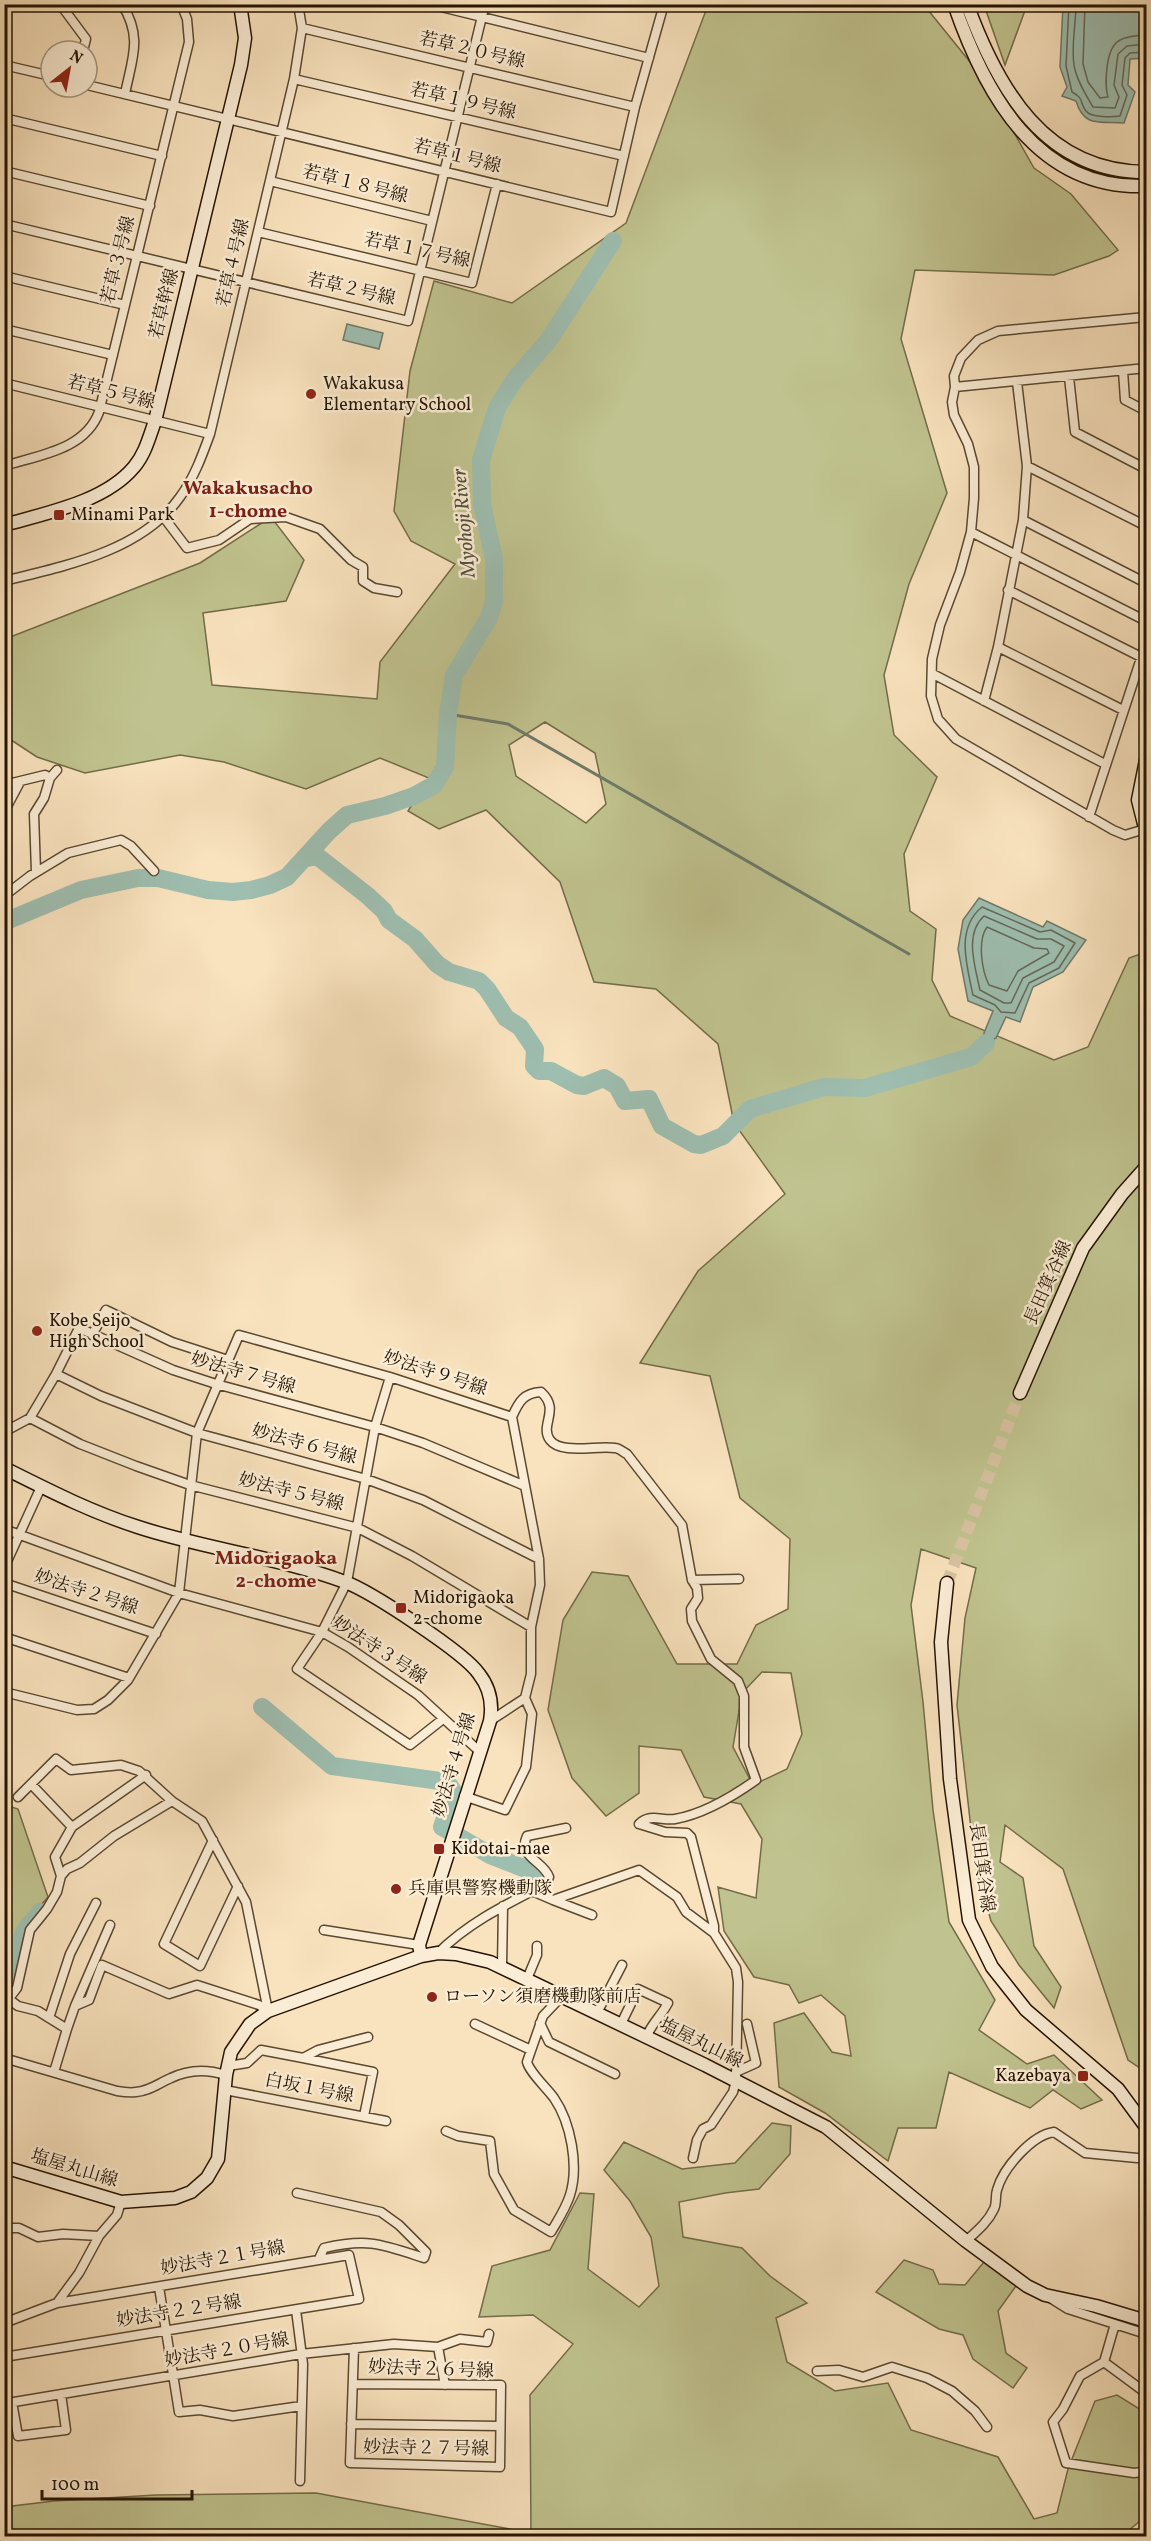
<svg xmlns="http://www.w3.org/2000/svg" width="1151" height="2541" font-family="Vollkorn,'Noto Serif JP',serif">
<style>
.green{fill:#c0c38f;stroke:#726c48;stroke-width:1.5;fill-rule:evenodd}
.water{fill:#9ebeb0;stroke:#6e7a6a;stroke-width:1.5}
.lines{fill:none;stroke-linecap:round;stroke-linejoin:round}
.shore{stroke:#626958;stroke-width:1.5}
.stream{stroke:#6e7a6a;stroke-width:3}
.river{stroke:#9ebeb0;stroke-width:18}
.secondary-tunnel{stroke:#d9c4a2;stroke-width:12;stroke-dasharray:12 6;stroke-linecap:butt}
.street-casing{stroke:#5a4830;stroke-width:11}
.secondary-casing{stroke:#251400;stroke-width:15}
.street{stroke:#fbedd5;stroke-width:8}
.secondary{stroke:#fbedd5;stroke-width:12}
.poi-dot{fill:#8f2418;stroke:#fbedd5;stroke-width:2}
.labels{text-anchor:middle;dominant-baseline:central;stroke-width:5;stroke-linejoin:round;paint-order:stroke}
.street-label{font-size:18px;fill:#251400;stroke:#fbedd5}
.poi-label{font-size:18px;fill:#251400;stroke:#fbedd5;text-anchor:start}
.neighbourhood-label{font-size:20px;font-weight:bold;fill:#7a1f14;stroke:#fbedd5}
.water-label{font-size:20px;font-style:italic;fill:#4f503e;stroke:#fbedd5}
</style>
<rect width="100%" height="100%" fill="#f9e3be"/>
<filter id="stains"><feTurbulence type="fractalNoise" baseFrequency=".00333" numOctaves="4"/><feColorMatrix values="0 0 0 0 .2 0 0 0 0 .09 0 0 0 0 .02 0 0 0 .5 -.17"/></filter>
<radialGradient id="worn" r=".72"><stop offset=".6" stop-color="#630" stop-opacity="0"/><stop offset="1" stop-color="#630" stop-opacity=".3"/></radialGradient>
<path class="green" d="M708,5H924L983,78L1034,168L1071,194L1118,250L1109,256L1054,275L915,270L901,339L947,493L909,584L884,675L894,735L937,777L904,854L910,911L936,929L932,980L950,1016L1054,1060L1088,1047L1129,958L1146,952V2072L1128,2060L1063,1869L1005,1825L1000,1862L1023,1878L1034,1946L1061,1987L1054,2008L1019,1965L991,1921L975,1864L957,1705L965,1618L976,1568L921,1549L911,1605L923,1702L933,1810L949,1922L995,2000L979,2030L1027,2064L1054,2055L1102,2100L1081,2109L1053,2090L1030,2108L949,2072L936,2128H898L888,2161L825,2113L779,2087L774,2023L804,2013L832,2052L851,2056L845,2016L821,1995L799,2003L789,1985L754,1977L724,1931L718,1887L756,1898L762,1839L741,1804L704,1797L681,1750L639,1746V1793L606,1816L572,1778L548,1710L563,1620L592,1572L628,1576L677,1664H737L756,1625L788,1609L790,1539L740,1498L710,1376L640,1363L698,1271L785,1194L734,1123L718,1044L656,989L594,982L560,882L486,810L439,829L408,811L429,778L380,758L306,789L224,762L180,755L85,773L37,757L5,736V639L200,563L271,517L304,560L286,601L203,613L212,685L377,699L380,662L455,564L411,541L394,511L410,371L434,281L512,303L626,223ZM545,722L595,753L606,804L586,823L516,776L509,745ZM762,1672L791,1673L802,1734L787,1769L753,1785L733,1747L742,1693Z
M984,5H1027L1005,65Z
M5,1805L18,1809L48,1897L17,1933L11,1967L5,1970Z
M772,2123L791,2126L790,2154L759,2189L725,2193L679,2202L683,2237L742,2248L770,2276L807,2303L776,2318L787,2362L835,2391L888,2383L911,2430L998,2457L1034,2519L1057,2513L1068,2469L1095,2401L1117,2395L1146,2413V2516L1122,2536H5L4,2507L54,2501L156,2495L316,2493L531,2533L530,2395L573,2344L533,2315L479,2317L492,2266L550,2250L580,2193L594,2194L588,2269L639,2307L659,2286L651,2237L630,2201L604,2170L624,2142L682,2169L735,2163Z
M904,2260L933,2270L939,2284L965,2285L984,2262L1016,2286L998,2311L1006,2353L1027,2368L1013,2388L973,2359L963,2335L939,2329L876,2292Z"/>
<path class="water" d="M1063,5H1146V58L1130,59L1128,85L1135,92L1124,123C1100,121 1084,128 1076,101L1062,96L1067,87L1060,67Z
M347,324L383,333L379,349L343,340Z
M979,898L1043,927L1047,921L1086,940L1063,972L1033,987L1020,1022L1006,1017L996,1038L988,1043L984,1042V1033L993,1011L968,1001L958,949L963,920Z"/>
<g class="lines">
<path class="shore" d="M1069,4L1066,66L1072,92C1085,99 1079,102 1086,111C1091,118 1113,117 1120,116L1127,95L1122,85L1125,58L1130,53L1146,52
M1076,4C1076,24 1071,46 1074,65C1076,79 1086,95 1093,107L1115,108L1119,97L1114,85L1118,54L1127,46L1146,44
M1085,4L1083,64L1088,82L1100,98L1108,97C1105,87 1106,78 1107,68C1110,40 1120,36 1146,35
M982,907L1040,932L1051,930L1075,943L1059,968L1029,983L1015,1013L1001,1012L995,1005L973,995C967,966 955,929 982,907Z
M984,916L1037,939H1051L1064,946L1054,962L1023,978L1011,1003H1004L980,990C975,966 964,934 984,916Z
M987,927L1034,948L1047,949L1049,953L1018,971L1007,991L989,985C982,971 977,941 987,927Z"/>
<path class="stream" d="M448,714L508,724L909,954"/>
<path class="river" d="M305,858L317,856L368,896L384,911L389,920L415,939L437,964L449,972L479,981L487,989L506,1018L520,1027L535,1049L534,1066L539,1071H551L577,1085L584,1086L604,1078L617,1086L625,1101L649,1099L662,1126L694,1144L701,1145L723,1136L750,1109L824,1087L865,1088L971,1057L986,1043
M4,922L81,890L138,878H158L208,890L233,892L251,890L270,885L287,877L329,831L347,815L385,806L414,796L434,785L445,767L448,714L454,675L489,618L494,601V559L482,504L481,460L497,408L515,379L548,341L613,241
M262,1707L332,1766L447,1782L453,1791V1795L442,1827L490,1855L526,1869L533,1874L537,1884
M4,1974C22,1964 16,1947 25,1931C29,1924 36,1919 40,1912"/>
<path class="secondary-tunnel" d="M947,1583L1020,1393"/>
<g class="street-casing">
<path id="street" d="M60,4L86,39L84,47
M122,4C143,38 132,58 125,94
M429,4L649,58
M646,4L662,8
M4,6L5,4
M302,28L635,107
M4,65L51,76
M294,79L624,156
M87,85L611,212L635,107L664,4
M4,118L162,156
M4,171L150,206
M270,181L432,221
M4,224L408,321L485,4
M258,232L472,283L497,184
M4,276L125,305
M4,329L113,355
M1123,371L1125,400L1146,411
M1069,377L1075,432L1146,469
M4,383L210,434
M955,387L1146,368
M4,466C39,455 85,450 99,412L189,42L187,19L181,4
M1027,466L1146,526
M162,515L187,548L219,540L250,519L286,517L320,529L351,560L363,567V581L374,588L397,592
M1023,520L1146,583
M971,532L1146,621
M4,581C65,566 142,551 180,497C194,478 202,456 210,434L294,79L302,28L298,4
M1008,590L1141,657
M998,647L1123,710
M933,674L1105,764
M984,701L998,647L1023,520L1027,466L1017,382
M4,785L45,775L50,778
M4,812L20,782
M1089,817L1146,643
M1145,829L1125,835L1113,830L956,739L938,719L931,696L932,659L940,625L960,572L971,532L974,498V467L968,444L954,415L952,402L955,387L954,376L961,358L978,340L998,331L1146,317
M36,872L34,814L44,798L50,778L57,770
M4,896L30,876L68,853L121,840L131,846L154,871
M92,1335L106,1310L172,1342L228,1360
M56,1374L101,1396L197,1433L366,1479L423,1500L539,1559
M390,1377L375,1427L347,1582L322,1632L297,1669L410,1745L443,1719
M512,1417C519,1401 524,1393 541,1392C561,1410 539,1425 550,1440C561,1455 598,1445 615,1448C619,1448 623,1452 627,1454L682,1525L692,1580L739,1579
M30,1418L80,1444L136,1466L190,1485L358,1528L412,1556L531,1627
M4,1432L30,1418L56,1374L79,1328L173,1370L216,1384L375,1427L423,1443L525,1486
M4,1529L179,1593L322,1632L348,1647L418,1695L479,1751
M4,1568L41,1487
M4,1583L156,1634
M4,1637L129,1678
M4,1692L77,1710L94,1709L108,1700L128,1680L179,1593L197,1433L239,1335L390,1377L512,1417L539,1559L540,1585L531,1627V1674L525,1698L490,1721
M31,1784L72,1827L146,1775
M464,1796L505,1810L526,1767L532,1714L525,1698
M18,1797L56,1759L71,1770L121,1765L139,1771L172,1801L202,1821L246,1902L268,2011
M639,1824L665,1832L687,1833L691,1837L714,1926V1933L736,1968L738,1982L736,2081L733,2092L711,2125L703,2129L697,2140L693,2158
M639,1824C650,1813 662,1821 675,1819C704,1814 732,1797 756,1780L744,1747V1696L738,1681L711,1659L692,1621L691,1609L698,1598L697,1588L692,1580
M213,1840L164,1944L200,1966L238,1886
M61,1876L55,1857L72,1827
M532,1891L553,1900L639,1870L677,1897L686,1912L714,1933
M553,1900L592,1915
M324,1930L419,1945
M438,1953C469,1922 507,1904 546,1884L549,1877C544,1861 517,1857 527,1836L566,1828
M502,1967L503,1906
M527,1979L537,1955V1946
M10,2000L18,2006L38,2011L67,2029L54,2072
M4,2005L17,1988L30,1930L47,1909L57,1892L61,1876L67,1869L80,1863L114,1836L172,1801
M75,2006L110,1925
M597,2013L622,1965
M49,2018L70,1954L96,1903
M540,2023L549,2042L615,2074
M475,2024L531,2050
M621,2024L638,1989L668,2003C661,2016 653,2022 646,2037
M67,2029L75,2006L89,2000L102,1965L169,1994L197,1985L259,2005L268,2011
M4,2058L117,2091C123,2092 130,2093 136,2092C150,2091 159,2083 171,2078C189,2069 207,2069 226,2075
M303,2058L373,2072L364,2116
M228,2066L247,2063L261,2050L303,2058L318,2050L368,2037
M736,2072L756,2063L747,2024
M225,2090L386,2121
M446,2131L458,2136L490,2141L494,2174L514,2210L551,2232C558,2220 566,2208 570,2195C579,2166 571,2123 554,2098C546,2087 530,2073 527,2062L543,2016L563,1995
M297,2193L381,2212L399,2225L426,2252L424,2258C381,2244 368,2238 324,2248L319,2259
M4,2228H19L38,2237L63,2234L99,2236
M966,2241C977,2231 988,2222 994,2209C997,2203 995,2196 997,2190C1003,2168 1032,2135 1054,2132L1085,2153L1137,2158
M159,2287L179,2412L200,2410L233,2416L301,2406
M1052,2299L1068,2309L1146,2334
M296,2310L303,2364L300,2481
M4,2323L57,2303L79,2273L99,2236L117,2215L121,2202
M1115,2324L1104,2362L1080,2376L1063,2409L1053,2422L1066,2463L1134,2473L1142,2472
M438,2347L460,2339L487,2342L489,2334
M4,2357L359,2299L349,2255L57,2303
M1104,2362L1146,2393
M817,2371L839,2370L863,2377L892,2367L927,2378L952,2391L975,2411L987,2427
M4,2380L8,2403L301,2354L394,2344L438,2347L445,2385
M353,2384L501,2385L500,2467L350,2463L354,2348
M12,2402L18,2436L66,2430L61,2394
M351,2424L500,2426"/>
</g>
<g class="secondary-casing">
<path id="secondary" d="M954,4C985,94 1037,190 1146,186
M967,4C998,89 1045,172 1146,172
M4,525C46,513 105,502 134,467C145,454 149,438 155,421L241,65L245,38L240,4
M1146,760L1138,800L1146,832
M1020,1393L1083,1248L1122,1194L1146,1167
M4,1468C48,1490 91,1512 138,1527C205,1549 278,1557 345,1582C370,1591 465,1653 479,1674C490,1688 493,1704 490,1721L419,1945L421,1956
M947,1583L941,1642L950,1779L969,1920L992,1967L1026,2010L1118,2089L1146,2127
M4,2167L121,2202L175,2198L191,2192L207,2178L218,2159L226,2075L231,2052L250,2024L268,2011L421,1956L438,1953L456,1954L490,1962L705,2065L826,2127L966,2241L1027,2286L1045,2295L1096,2306L1146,2321"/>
</g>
<use href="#street" class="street"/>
<use href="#secondary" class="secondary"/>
</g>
<g class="poi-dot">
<circle cx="311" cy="394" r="6"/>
<rect x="53" y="509" width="12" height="12" rx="3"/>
<circle cx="37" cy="1331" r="6"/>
<rect x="395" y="1602" width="12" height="12" rx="3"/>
<rect x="433" y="1843" width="12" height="12" rx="3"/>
<circle cx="396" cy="1889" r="6"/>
<circle cx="432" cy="1997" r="6"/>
<rect x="1077" y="2070" width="12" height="12" rx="3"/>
</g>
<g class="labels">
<g class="street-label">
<text transform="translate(472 51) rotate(13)">若草２０号線</text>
<text transform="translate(463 102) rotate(13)">若草１９号線</text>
<text transform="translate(457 157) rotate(14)">若草１号線</text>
<text transform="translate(355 185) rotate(14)">若草１８号線</text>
<text transform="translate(417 251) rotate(12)">若草１７号線</text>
<text transform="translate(119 260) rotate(-76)">若草３号線</text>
<text transform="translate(234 263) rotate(-77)">若草４号線</text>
<text transform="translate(351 290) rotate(13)">若草２号線</text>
<text transform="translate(165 304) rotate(-76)">若草幹線</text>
<text transform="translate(111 393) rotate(14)">若草５号線</text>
<text transform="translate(1049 1283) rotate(-66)">長田箕谷線</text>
<text transform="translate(243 1374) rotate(16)">妙法寺７号線</text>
<text transform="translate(435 1374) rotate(18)">妙法寺９号線</text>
<text transform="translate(304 1445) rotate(15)">妙法寺６号線</text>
<text transform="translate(291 1493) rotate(14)">妙法寺５号線</text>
<text transform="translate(86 1593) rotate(18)">妙法寺２号線</text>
<text transform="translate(379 1651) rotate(33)">妙法寺３号線</text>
<text transform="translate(455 1765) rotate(-73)">妙法寺４号線</text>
<text transform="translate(981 1868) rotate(82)">長田箕谷線</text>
<text transform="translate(701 2044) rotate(26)">塩屋丸山線</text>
<text transform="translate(309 2089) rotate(11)">白坂１号線</text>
<text transform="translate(74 2169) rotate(17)">塩屋丸山線</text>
<text transform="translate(223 2259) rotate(-10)">妙法寺２１号線</text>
<text transform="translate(179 2312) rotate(-9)">妙法寺２２号線</text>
<text transform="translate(227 2351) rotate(-10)">妙法寺２０号線</text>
<text transform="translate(431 2370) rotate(2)">妙法寺２６号線</text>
<text transform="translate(426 2449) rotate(1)">妙法寺２７号線</text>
</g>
<g class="poi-label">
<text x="323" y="384">Wakakusa<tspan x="323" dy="21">Elementary School</tspan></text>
<text x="71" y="515">Minami Park</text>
<text x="49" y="1321">Kobe Seijo<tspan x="49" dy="21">High School</tspan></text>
<text x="413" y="1598">Midorigaoka<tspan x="413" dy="21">2-chome</tspan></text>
<text x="451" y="1849">Kidotai-mae</text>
<text x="408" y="1889">兵庫県警察機動隊</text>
<text x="444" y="1997">ローソン須磨機動隊前店</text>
<text x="1071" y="2076" text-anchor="end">Kazebaya</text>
</g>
<g class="neighbourhood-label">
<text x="248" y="489">Wakakusacho<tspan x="248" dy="23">1-chome</tspan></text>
<text x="276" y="1559">Midorigaoka<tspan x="276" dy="23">2-chome</tspan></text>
</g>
<g class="water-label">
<text transform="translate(465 523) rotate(-95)">Myohoji River</text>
</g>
</g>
<rect width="1151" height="2541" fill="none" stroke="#f9e3be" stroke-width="24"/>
<rect x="6" y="6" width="1139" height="2529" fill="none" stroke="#251400" stroke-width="3"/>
<rect x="12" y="12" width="1127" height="2517" fill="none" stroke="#251400" stroke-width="1.5"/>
<g transform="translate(69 69) rotate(31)"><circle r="28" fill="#fbedd5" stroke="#a59680" stroke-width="1.5"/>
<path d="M0-4.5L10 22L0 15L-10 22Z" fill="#8f2418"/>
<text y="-9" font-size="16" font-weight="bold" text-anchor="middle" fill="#251400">N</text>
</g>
<path d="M42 2490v9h150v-9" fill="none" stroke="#251400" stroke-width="3"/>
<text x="51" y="2490" font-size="18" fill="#251400" stroke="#fbedd5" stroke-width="4.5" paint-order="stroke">100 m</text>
<rect width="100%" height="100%" filter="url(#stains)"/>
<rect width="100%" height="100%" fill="url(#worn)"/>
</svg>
